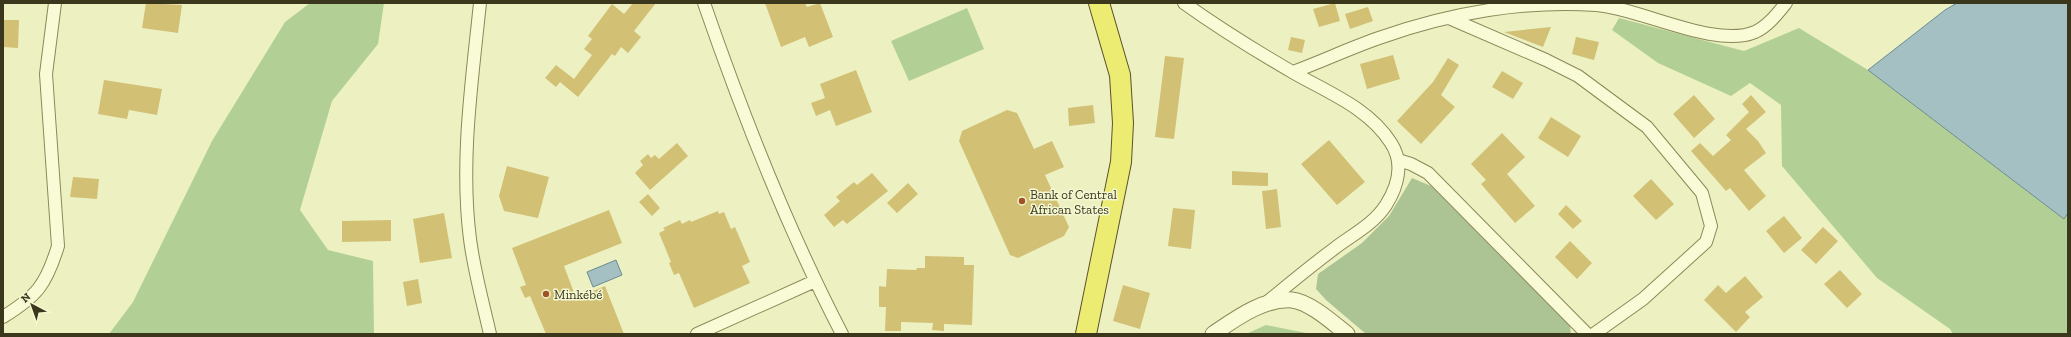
<svg xmlns="http://www.w3.org/2000/svg" width="2071" height="337" font-family="'Zilla Slab',serif">
<style>
.green{fill:#b2d095}
.cemetery{fill:#acc494}
.water{fill:#a4c0c3;stroke:#6a8d92}
.building{fill:#d2c075}
.lines{fill:none;stroke-linecap:round;stroke-linejoin:round}
.minor-casing{stroke:#8c8857;stroke-width:14}
.tertiary-casing{stroke:#8c8857;stroke-width:17}
.trunk-casing{stroke:#5a532c;stroke-width:22}
.minor{stroke:#f8fbd6;stroke-width:12}
.tertiary{stroke:#f8fbd6;stroke-width:15}
.trunk{stroke:#eceb72;stroke-width:20}
.poi-dot{fill:#a05323;stroke:#f4f8d2;stroke-width:1.5}
.labels{text-anchor:middle;dominant-baseline:central;stroke-width:3;stroke-linejoin:round;paint-order:stroke}
.poi-label{font-size:13px;fill:#3b371d;stroke:#f4f8d2;text-anchor:start}
</style>
<rect width="100%" height="100%" fill="#edf1c2"/>
<path class="green" d="M310,3H384L378,44L332,101L300,210L328,250L373,261L374,334H109L133,302L212,141L285,22Z
M967,8L984,49L909,81L891,41Z
M1619,18L1744,51L1799,28L1868,70L2064,219L2068,213V334H1953L1950,329L1877,278L1782,166L1781,105L1750,83L1731,96L1658,63L1612,30Z
M1266,325L1311,334H1246Z"/>
<path class="cemetery" d="M1412,178L1431,186L1570,326L1571,334H1366L1326,300L1316,289L1318,274L1362,243L1389,216Z"/>
<path class="water" d="M1957,3H2068V213L2064,219L1868,70L1945,10Z
M616,260L622,275L593,287L587,272Z"/>
<path class="building" d="M146,3L182,5L178,33L142,28Z
M633,3H656L634,31L641,37L628,53L621,47L615,56L612,54L578,97L560,82L556,87L545,78L556,65L574,79L592,55L584,49L592,39L588,36L612,4L624,14Z
M765,3H805L807,7L820,3L833,37L809,47L805,37L781,47Z
M1335,3L1340,21L1319,27L1313,9Z
M1368,7L1373,21L1350,29L1345,14Z
M3,20H19L18,48L3,47Z
M1551,27L1543,47L1504,32Z
M1291,37L1305,40L1302,53L1288,50Z
M1576,37L1599,42L1594,60L1572,54Z
M1393,55L1400,79L1367,89L1360,64Z
M1165,56L1184,58L1174,139L1155,137Z
M1448,58L1459,65L1441,95L1455,107L1421,144L1397,121L1433,82Z
M856,70L872,112L836,126L830,110L816,116L811,103L825,98L820,84Z
M1502,71L1523,83L1513,99L1492,87Z
M104,80L162,89L157,115L129,110L127,119L98,114Z
M1694,95L1715,119L1694,138L1673,114Z
M1751,95L1766,112L1746,129L1758,141L1766,153L1744,170L1766,196L1749,211L1730,188L1726,191L1691,151L1700,143L1713,156L1731,140L1726,135L1749,112L1742,104Z
M1093,105L1095,123L1069,126L1068,108Z
M1007,110L1017,113L1034,149L1052,141L1064,167L1045,175L1069,227L1064,236L1018,258L1010,255L959,141L962,131Z
M1551,117L1581,136L1568,157L1538,138Z
M1502,133L1525,157L1507,174L1535,206L1515,223L1481,184L1486,180L1471,164Z
M1329,140L1365,182L1337,205L1301,164Z
M677,143L688,156L650,190L635,173L643,165L640,161L648,154L651,158L655,155L659,159Z
M507,166L549,177L538,218L504,211L499,196Z
M1232,171L1268,173V186L1232,185Z
M872,173L888,191L847,224L843,220L834,227L824,215L840,201L836,197L854,182L857,185Z
M73,177L99,179L97,199L70,197Z
M1651,179L1674,204L1656,220L1633,196Z
M908,183L918,194L897,213L887,203Z
M1277,189L1281,227L1266,229L1262,191Z
M648,194L660,208L652,216L639,202Z
M1566,205L1582,221L1573,229L1558,214Z
M1173,208L1195,210L1191,249L1168,246Z
M609,210L622,243L564,266L576,298L605,286L624,334H546L530,296L525,298L520,287L526,285L512,248Z
M718,211L719,214L724,212L731,229L735,227L750,262L742,266L750,283L694,308L679,273L674,275L669,263L671,262L659,233L665,230L663,228L680,220L682,224L690,220L691,222Z
M444,213L452,258L420,263L413,219Z
M1784,216L1802,238L1784,253L1766,231Z
M391,220V241L342,242V221Z
M1823,227L1838,241L1816,264L1801,250Z
M1570,241L1592,263L1577,279L1555,257Z
M925,256L964,257V265H974L972,325L944,324V331L932,330L933,323L901,322V331H885L886,307H879V286L886,287L887,269L916,270L917,268H925Z
M1840,270L1862,294L1847,308L1824,284Z
M1745,276L1763,297L1745,312L1750,317L1736,332L1704,300L1718,285L1726,293Z
M418,279L422,303L407,306L403,282Z
M1123,285L1150,293L1140,329L1113,321Z"/>
<g class="lines">
<g class="minor-casing">
<path id="minor" d="M480,3C472,81 460,161 470,239C474,271 483,303 490,334
M704,3C743,116 787,228 842,334
M1184,3C1219,28 1256,51 1294,73C1327,92 1369,108 1391,143C1404,163 1398,186 1386,205C1374,224 1352,235 1335,248C1312,265 1289,284 1266,303
M1449,18L1546,60L1578,76L1647,127L1702,193L1711,226L1706,242L1643,299L1594,334
M1293,72C1323,61 1352,47 1382,37C1450,13 1525,0 1596,5C1640,8 1715,49 1755,32C1768,26 1778,13 1786,3
M1398,160L1411,164L1428,173L1587,334
M3,317C37,296 46,285 58,246L46,74L55,3
M697,334L815,281"/>
</g>
<g class="tertiary-casing">
<path id="tertiary" d="M1213,334C1235,319 1263,298 1292,300C1310,302 1333,323 1347,334"/>
</g>
<g class="trunk-casing">
<path id="trunk" d="M1086,334L1121,162L1123,123L1120,75L1099,3"/>
</g>
<use href="#minor" class="minor"/>
<use href="#tertiary" class="tertiary"/>
<use href="#trunk" class="trunk"/>
</g>
<g class="poi-dot">
<circle cx="1022" cy="201" r="4"/>
<circle cx="546" cy="294" r="4"/>
</g>
<g class="labels">
<g class="poi-label">
<text x="1030" y="194">Bank of Central<tspan x="1030" dy="15">African States</tspan></text>
<text x="554" y="294">Minkébé</text>
</g>
</g>
<rect width="2071" height="337" fill="none" stroke="#3b371d" stroke-width="8"/>
<g transform="translate(32 305) rotate(319)" stroke="#f4f8d2" stroke-width="3" paint-order="stroke">
<path d="M0-3L7 15L0 10L-7 15Z" fill="#3b371d"/>
<text y="-6" font-size="11" font-weight="bold" text-anchor="middle" fill="#3b371d">N</text>
</g>
</svg>
